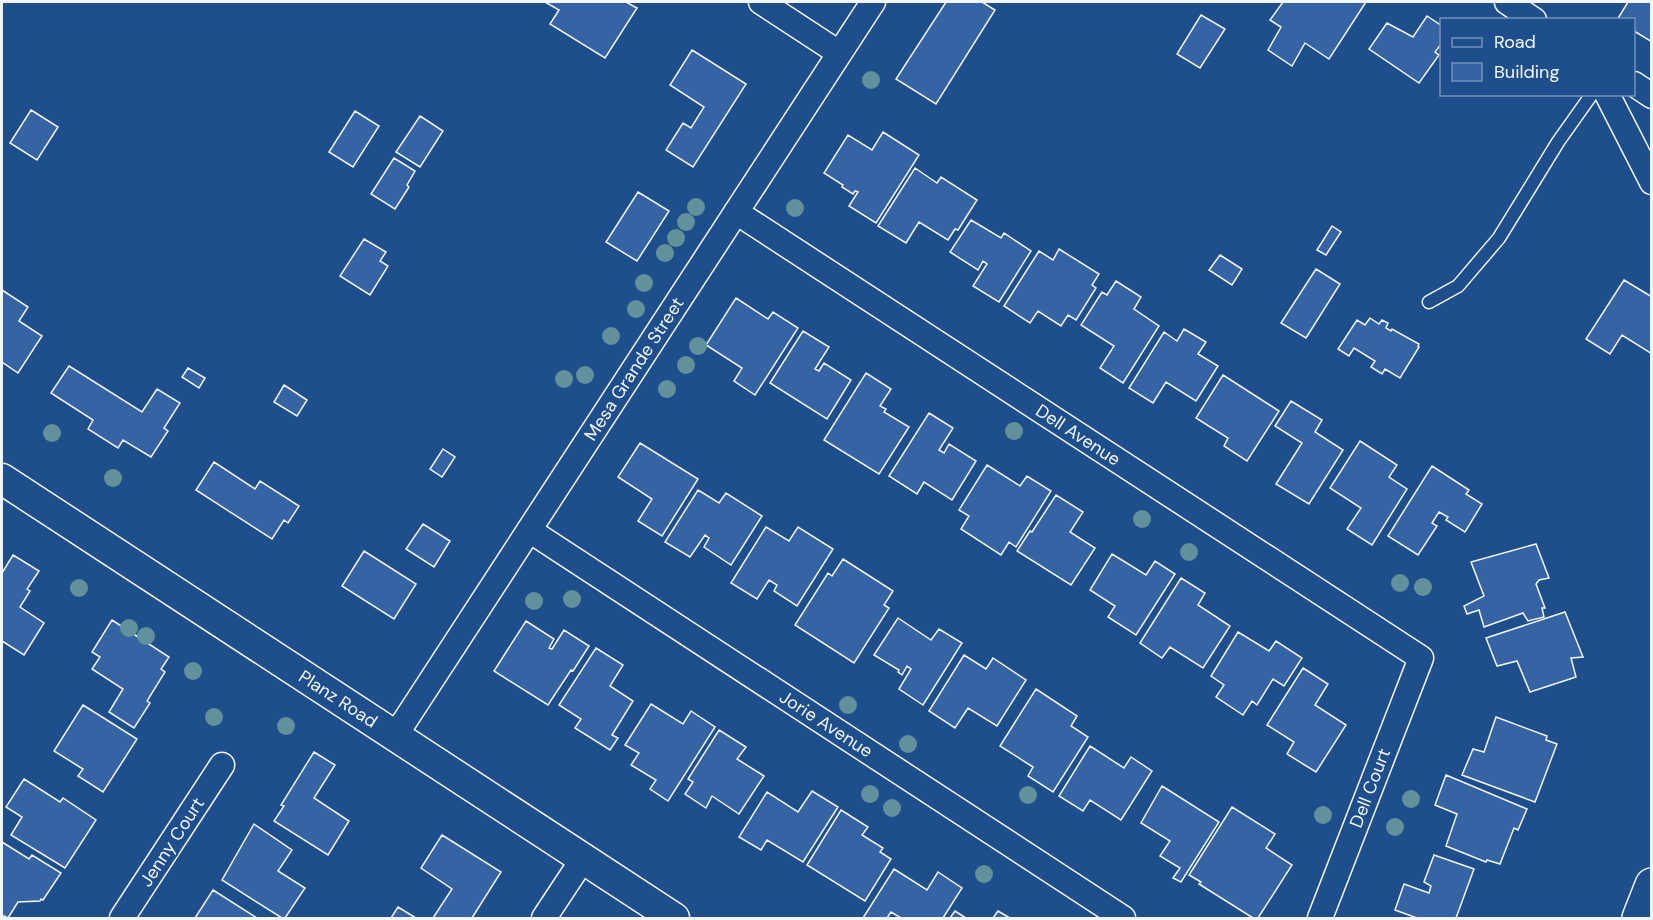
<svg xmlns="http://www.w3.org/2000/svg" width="1653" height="920" font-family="'DM Sans',sans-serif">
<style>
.building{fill:#3563a3;stroke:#f2f6ff;stroke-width:1.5}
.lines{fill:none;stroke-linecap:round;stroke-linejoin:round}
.service-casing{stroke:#f2f6ff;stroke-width:15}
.minor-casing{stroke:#f2f6ff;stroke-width:27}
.tertiary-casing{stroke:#f2f6ff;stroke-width:33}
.motorway-casing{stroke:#f2f6ff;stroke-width:36}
.service{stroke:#1f4e8c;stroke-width:12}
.minor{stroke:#1f4e8c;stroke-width:24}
.tertiary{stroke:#1f4e8c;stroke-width:30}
.motorway{stroke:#1f4e8c;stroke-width:33}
.tree{fill:#61919a}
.labels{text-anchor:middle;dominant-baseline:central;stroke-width:4.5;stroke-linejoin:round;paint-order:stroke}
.street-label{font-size:18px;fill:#f2f6ff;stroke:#1f4e8c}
</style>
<rect width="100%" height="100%" fill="#1f4e8c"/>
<path class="building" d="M545,2H626L637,8L605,58L550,24L559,10Z
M946,2H982L995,10L936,104L896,79Z
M1283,2H1366L1329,59L1305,43L1292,66L1268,50L1281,27L1270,20Z
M1628,2H1652V42L1634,31V20H1617Z
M1201,15L1225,29L1200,68L1177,54Z
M1427,16L1442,26V43L1435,52L1439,55L1419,83L1369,49L1387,23L1413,37Z
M692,50L746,84L693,167L666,150L683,123L691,128L704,107L670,85Z
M31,110L58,127L37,160L10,143Z
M355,111L379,126L353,167L329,152Z
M420,116L443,131L420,167L396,152Z
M883,132L919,155L876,223L849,206L858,192L855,191L853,194L842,187L843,185L824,173L848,135L872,150Z
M394,158L415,171L407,185L409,187L395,209L371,194Z
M915,168L937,183L941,177L977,200L958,230L955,229L948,240L919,222L906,243L878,226Z
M638,192L669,211L637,261L606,242Z
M971,220L1001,238L1004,233L1031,251L999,302L973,286L987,264L983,261L978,270L950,252Z
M1332,226L1341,232L1326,255L1317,250Z
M364,239L386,252L380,261L388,266L370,295L340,276Z
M1059,249L1099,274L1092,285L1096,288L1076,320L1068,315L1061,326L1038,311L1030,323L1004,306L1039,251L1053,260Z
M1220,255L1242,269L1232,285L1209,270Z
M1316,269L1340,284L1306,338L1281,323Z
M1624,280L1652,297V354L1622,335L1610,354L1586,339Z
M1116,281L1141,297L1134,309L1159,326L1123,383L1100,368L1114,346L1081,325L1102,292L1107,295Z
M2,290L28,307L19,321L42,336L18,373L2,362Z
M736,298L768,319L773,312L798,328L755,395L734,381L742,368L706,345Z
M1370,318L1379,324L1382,320L1388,323L1386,328L1391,331L1392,329L1419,344L1418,346L1419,347L1400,378L1385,369L1382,374L1371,367L1375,361L1354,348L1349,356L1338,349L1357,320L1365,325Z
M1184,329L1206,342L1198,354L1218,366L1196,401L1166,382L1153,403L1129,388L1164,332L1177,341Z
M803,331L829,347L815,369L819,371L824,363L851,380L827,419L770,383Z
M69,366L142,412L157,389L180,403L164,428L168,431L151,457L123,440L118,448L88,429L93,420L51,393Z
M188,368L205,378L199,388L182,377Z
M866,373L891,389L880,406L886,409L884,412L909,427L879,474L824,440Z
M1223,375L1279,411L1247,461L1224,446L1228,438L1196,418Z
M284,385L307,400L297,416L274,402Z
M1291,401L1322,420L1315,432L1343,450L1309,504L1276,484L1302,443L1275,426Z
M929,413L953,428L939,450L944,453L949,444L976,461L952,500L924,482L917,494L889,476Z
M1360,441L1397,465L1389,477L1407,489L1372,545L1347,529L1361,508L1330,488Z
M640,443L698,479L662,536L638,521L652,499L618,477Z
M443,449L455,457L442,477L430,469Z
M214,462L255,489L260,481L299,506L288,523L284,520L272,539L196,490Z
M987,465L1020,486L1027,476L1051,491L1016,547L1009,542L1001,555L961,529L969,516L959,510Z
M1432,466L1469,490L1466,494L1482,504L1465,532L1446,520L1448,517L1439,512L1432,523L1437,526L1418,555L1388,536Z
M698,490L719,503L726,493L762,516L731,565L704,547L709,538L705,535L690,557L665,542Z
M1056,495L1083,512L1070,532L1095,548L1071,585L1017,551L1030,531L1032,532Z
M423,524L450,541L434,567L406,549Z
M766,527L789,541L798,527L833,549L797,606L774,591L777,585L769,580L757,599L731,583Z
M1536,544L1549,578L1539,580L1536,584L1545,608H1542L1544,617L1528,621L1523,613L1484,627L1479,610L1467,614L1464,606L1484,596L1471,562Z
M364,551L416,584L394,619L342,586Z
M1112,554L1146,575L1155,561L1175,574L1136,635L1108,617L1115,606L1090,590Z
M13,555L39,571L27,589L30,591L20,607L44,623L24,655L2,641V573Z
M843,559L893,591L884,605L889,608L854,663L795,625L828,573L832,576Z
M1181,578L1205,593L1198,605L1230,626L1203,668L1170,647L1162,658L1140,643Z
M1565,612L1583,657L1571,658L1576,677L1530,692L1517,661L1497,666L1486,638Z
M898,618L931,640L939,629L962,643L923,705L899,689L911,669L907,666L902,675L898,672L899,670L874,655Z
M112,620L169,657L161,669L165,672L147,701L150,703L134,728L109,712L123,689L92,669L100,657L92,652Z
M526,621L554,639L549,648L552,649L564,630L589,646L573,671L571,670L548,705L494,671Z
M1238,632L1269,651L1276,641L1302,658L1284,686L1273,679L1257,705L1252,701L1243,715L1216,697L1224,685L1211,676Z
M596,648L623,665L610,686L633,701L612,735L618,738L610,750L575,728L581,719L559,705Z
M964,655L986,669L993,658L1026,680L997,726L968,708L955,728L929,711Z
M1303,668L1328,684L1315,705L1346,725L1316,772L1287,754L1294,742L1267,725Z
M1036,689L1077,716L1071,726L1088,737L1053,792L1028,776L1033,767L1000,746Z
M651,704L683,724L691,711L715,727L668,801L650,789L656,780L631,765L639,753L625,745Z
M83,705L137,739L103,792L78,776L83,769L54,751Z
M1496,717L1547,736L1546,740L1557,744L1535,802L1462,775L1473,749L1484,752Z
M719,730L746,747L737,759L764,776L739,814L712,796L706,808L685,794L693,782L688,779Z
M1090,746L1124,768L1131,757L1152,771L1121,820L1090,800L1083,811L1059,796Z
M314,752L335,765L314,798L349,821L328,855L274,821L284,806L281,805Z
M1446,775L1527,809L1518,830L1514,828L1500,864L1487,860L1486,862L1446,846L1457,814L1435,805Z
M24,779L60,802L63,798L96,820L65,868L11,835L22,817L6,807Z
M1162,786L1219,822L1181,882L1173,878L1180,868L1160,856L1170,841L1141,823Z
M812,791L838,807L803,862L767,840L761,850L739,837L767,792L798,812Z
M1232,807L1275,834L1266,848L1292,865L1258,918H1253L1199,884L1201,882L1189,875Z
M841,810L868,827L862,835L883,848L880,852L891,859L865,901L807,865Z
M254,824L292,850L278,871L305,888L285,918H282L222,880Z
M442,835L501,872L472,918H433L452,889L421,868Z
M2,842L29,859L32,855L61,873L43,900L41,899L40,901L18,902L8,918L2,915Z
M1434,855L1474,869L1456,918H1417L1395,910L1404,884L1429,893L1431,886L1424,882Z
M894,869L927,890L938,872L962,888L943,918H901L891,912L887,918H863Z
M213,890L257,918H195Z
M398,907L416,918H391Z
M955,911L966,918H950Z
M998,911L1010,918H993Z"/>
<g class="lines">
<g class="service-casing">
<path id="service" d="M1429,302L1458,286L1499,238L1558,142L1592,94"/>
</g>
<g class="minor-casing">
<path id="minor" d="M761,2L839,53
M1507,2L1534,20
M1634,84L1652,96
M1607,94L1652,182
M736,212L1421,658L1320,918
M529,530L1123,918
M395,736L873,2
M122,918L222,765
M544,918L583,859"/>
</g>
<g class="tertiary-casing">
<path id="tertiary" d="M2,479L674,918"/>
</g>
<g class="motorway-casing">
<path id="motorway" d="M1639,918L1652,885"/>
</g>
<use href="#service" class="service"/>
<use href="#minor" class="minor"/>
<use href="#tertiary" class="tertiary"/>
<use href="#motorway" class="motorway"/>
</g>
<g class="tree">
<circle cx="871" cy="80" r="9"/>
<circle cx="696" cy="207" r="9"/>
<circle cx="795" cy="208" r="9"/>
<circle cx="686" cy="222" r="9"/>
<circle cx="676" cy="238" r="9"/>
<circle cx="665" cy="253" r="9"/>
<circle cx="644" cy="283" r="9"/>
<circle cx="636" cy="309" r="9"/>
<circle cx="611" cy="336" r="9"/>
<circle cx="698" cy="346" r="9"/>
<circle cx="686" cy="365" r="9"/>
<circle cx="585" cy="375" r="9"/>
<circle cx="564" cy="379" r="9"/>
<circle cx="667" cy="389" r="9"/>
<circle cx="1014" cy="431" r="9"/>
<circle cx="52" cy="433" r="9"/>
<circle cx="113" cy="478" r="9"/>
<circle cx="1142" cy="519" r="9"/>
<circle cx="1189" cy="552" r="9"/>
<circle cx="1400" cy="583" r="9"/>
<circle cx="1423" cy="587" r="9"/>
<circle cx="79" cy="588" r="9"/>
<circle cx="572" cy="599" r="9"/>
<circle cx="534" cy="601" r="9"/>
<circle cx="129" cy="628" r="9"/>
<circle cx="146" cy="636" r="9"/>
<circle cx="193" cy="671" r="9"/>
<circle cx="848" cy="705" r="9"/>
<circle cx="214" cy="717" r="9"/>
<circle cx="286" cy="726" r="9"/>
<circle cx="908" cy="744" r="9"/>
<circle cx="870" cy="794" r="9"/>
<circle cx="1028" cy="795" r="9"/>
<circle cx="1411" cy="799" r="9"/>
<circle cx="892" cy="808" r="9"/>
<circle cx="1323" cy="815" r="9"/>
<circle cx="1395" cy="827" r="9"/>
<circle cx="984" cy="874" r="9"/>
</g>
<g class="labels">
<g class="street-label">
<text transform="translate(634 369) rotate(-57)">Mesa Grande Street</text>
<text transform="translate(1078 435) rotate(33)">Dell Avenue</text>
<text transform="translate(338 699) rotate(33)">Planz Road</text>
<text transform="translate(826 724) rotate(33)">Jorie Avenue</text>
<text transform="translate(1370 788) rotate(-69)">Dell Court</text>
<text transform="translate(172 842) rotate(-57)">Jenny Court</text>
</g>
</g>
<rect width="1653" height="920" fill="none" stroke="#f2f6ff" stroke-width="6"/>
<rect x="1440" y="18" width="195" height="78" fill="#1f4e8c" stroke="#7391ba" stroke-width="1.5"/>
<rect x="1452" y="38" width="30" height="9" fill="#1f4e8c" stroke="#7391ba" stroke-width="1.5"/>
<text x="1494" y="48" font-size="18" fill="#f2f6ff">Road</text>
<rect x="1452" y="63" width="30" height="18" fill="#3563a3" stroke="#7391ba" stroke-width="1.5"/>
<text x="1494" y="78" font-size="18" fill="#f2f6ff">Building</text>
</svg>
